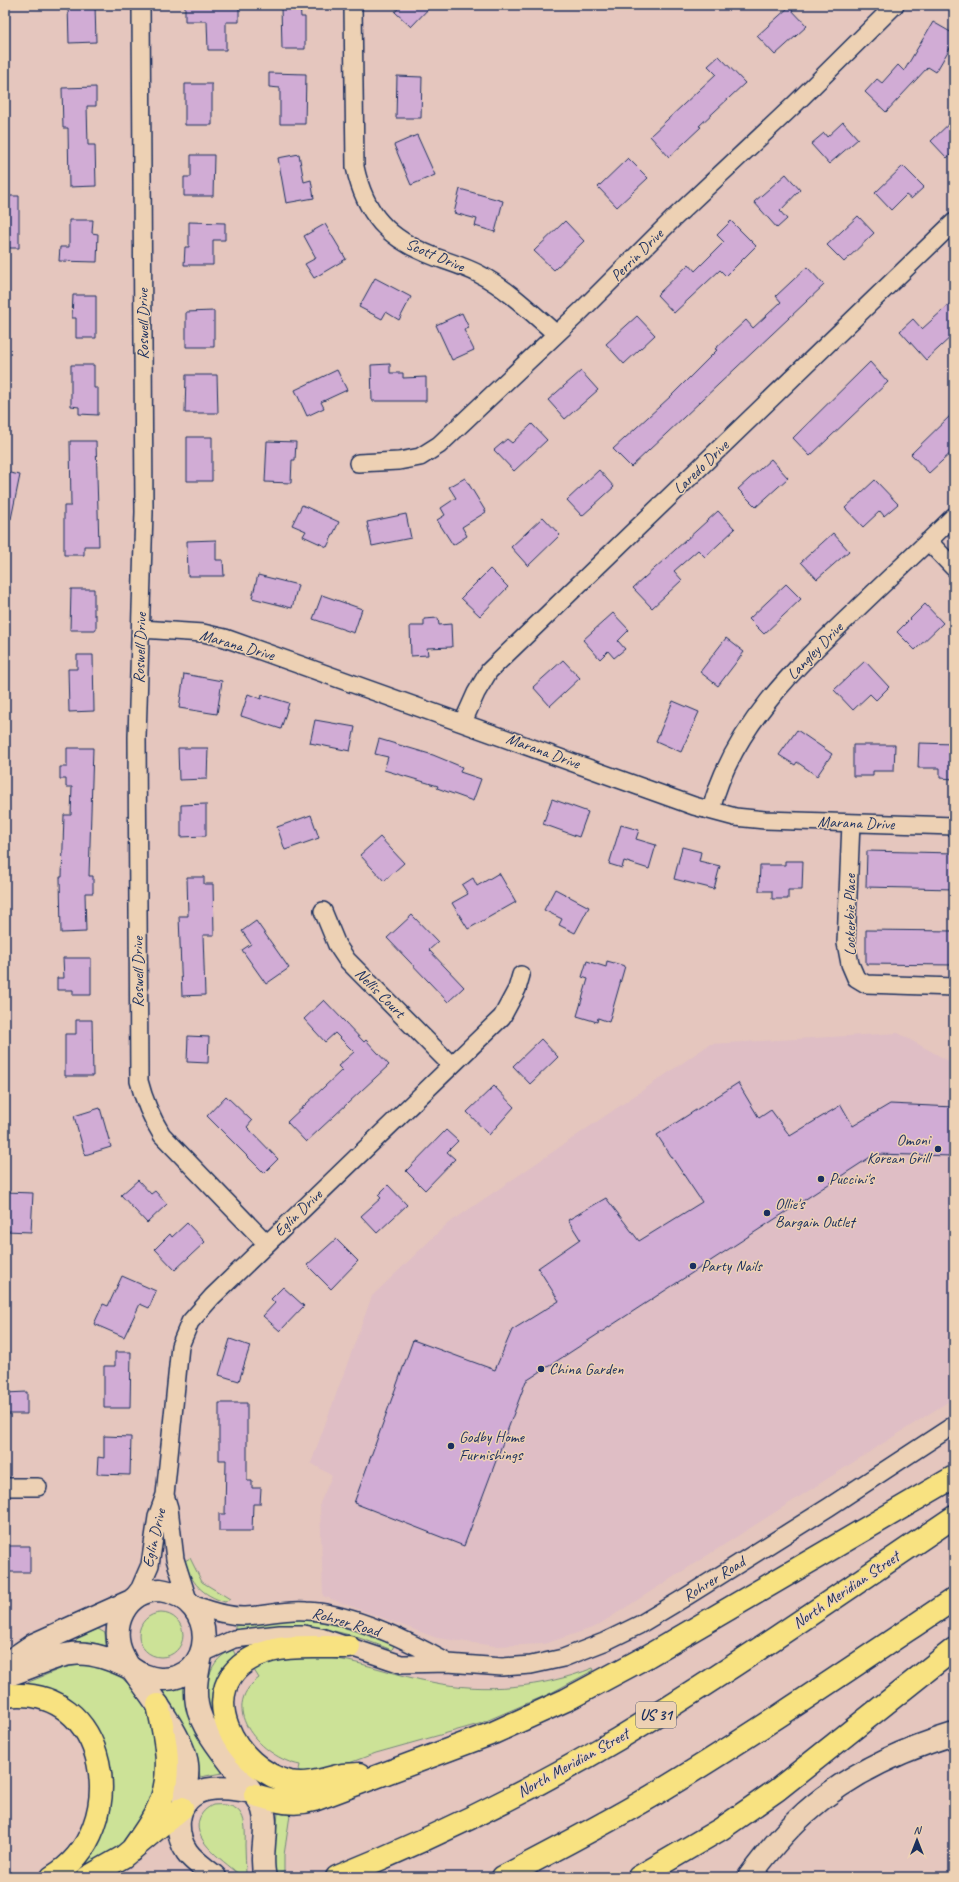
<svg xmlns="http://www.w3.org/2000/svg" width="959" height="1882" font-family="Caveat,sans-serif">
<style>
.built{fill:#dfbec5}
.green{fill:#cce297;stroke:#74887a}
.building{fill:#d1acd5;stroke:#1b2f5e}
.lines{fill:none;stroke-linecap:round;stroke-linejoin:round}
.street-casing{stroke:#1b2f5e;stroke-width:20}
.secondary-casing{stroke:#1b2f5e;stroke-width:25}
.highway-casing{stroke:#1b2f5e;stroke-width:25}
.street{stroke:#edd1b4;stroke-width:17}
.secondary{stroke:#edd1b4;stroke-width:22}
.highway{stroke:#f8e281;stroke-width:22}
.poi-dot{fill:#1b2f5e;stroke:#edd1b4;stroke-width:1.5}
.labels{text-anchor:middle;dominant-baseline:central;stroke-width:3;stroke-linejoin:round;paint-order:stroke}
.shield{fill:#edd1b4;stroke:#5a6078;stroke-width:1}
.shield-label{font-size:15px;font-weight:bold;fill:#1b2f5e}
.street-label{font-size:16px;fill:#1b2f5e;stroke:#edd1b4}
.poi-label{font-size:16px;fill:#1b2f5e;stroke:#edd1b4;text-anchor:start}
</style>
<rect width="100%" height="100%" fill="#e5c6be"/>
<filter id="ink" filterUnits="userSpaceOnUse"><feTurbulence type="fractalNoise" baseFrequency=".025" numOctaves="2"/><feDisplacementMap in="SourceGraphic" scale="8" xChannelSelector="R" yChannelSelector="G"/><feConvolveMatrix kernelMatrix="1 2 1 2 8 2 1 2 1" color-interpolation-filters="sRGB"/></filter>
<g filter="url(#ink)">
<path class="built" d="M898,1033L954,1064V1398L595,1627L544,1644L495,1646L437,1638L323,1596L320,1503L332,1476L311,1463L372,1296L446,1225L710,1044Z"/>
<path class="green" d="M190,1558L202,1582L230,1599L225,1602C202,1595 191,1583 185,1561Z
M139 1635a22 22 0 1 1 44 0a22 22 0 1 1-44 0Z
M289,1619C326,1619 359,1632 394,1645L392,1650C376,1644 359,1637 342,1633C307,1624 271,1625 235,1630V1626Z
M98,1629L105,1633L106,1646L90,1642H77L76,1638Z
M233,1650L236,1656C212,1671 217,1698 216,1723C202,1700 203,1660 233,1650Z
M297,1657C310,1657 324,1657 337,1659C369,1664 399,1676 431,1682C484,1693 543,1688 593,1668L594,1670L549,1694L479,1724L376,1753L341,1766L298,1774L300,1765C263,1758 216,1709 259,1678L254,1670C267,1661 282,1659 297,1657Z
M79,1665L94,1666L102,1668L122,1678L129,1685L153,1718L158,1751L154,1794L128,1841L87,1867L74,1872L111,1789V1769L108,1757L99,1734L81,1710L63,1697L27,1685L29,1682L65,1667Z
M185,1683C182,1718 201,1743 222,1770V1773L200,1777L198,1759L193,1745L160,1690Z
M213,1805C245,1802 246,1820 245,1845C245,1855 246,1864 246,1874L241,1876C227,1863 192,1842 199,1820C201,1813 206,1808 213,1805Z
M278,1813L290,1815L284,1855V1872L274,1874V1857Z"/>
<path class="building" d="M68,5H95L96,42L69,43Z
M185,5H239V22H226V50H208L207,21H185Z
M281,5H300L301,17H305V49H282Z
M401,5H432L411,27L395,12Z
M789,7L807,26L775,55L757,36Z
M933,22L954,34V41L936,72L928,67L886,112L865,92L877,79L882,83L898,65L904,71Z
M719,56L745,83L699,126L701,127L669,157L650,136L716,74L708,66Z
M269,73L306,74L305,124H280V88L269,87Z
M397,76L422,77L421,118H396Z
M185,84H212V125H185Z
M96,87V106H87L88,145H95L96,186L69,187L68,128H63L62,88Z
M954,119V151L947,158L931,141Z
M843,122L858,139L829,164L811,144L824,133L827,137Z
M417,135L435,175L411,185L394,145Z
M299,154L304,182L311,180L314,198L286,203L278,158Z
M191,155H214L213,196H184V177H191Z
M628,158L648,178L617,207L598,187Z
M903,166L924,187L911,199L906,195L891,210L875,193Z
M786,174L800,190L780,211L787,219L777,228L754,202Z
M460,189L503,201L495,232L475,226L477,219L454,213Z
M5,196H19V248H5Z
M858,216L874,233L844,262L827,245Z
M69,220H93L92,233L98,234L97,262L59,261L60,247H69Z
M565,221L584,241L554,270L534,251Z
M731,221L756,246L726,276L720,270L674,313L657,295L689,264L695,271L724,242L717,235Z
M189,222L225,223V240H213V265H184L185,247H189Z
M325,224L346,259L314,278L305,264L316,258L304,236Z
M807,267L824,285L631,467L613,449L671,396L717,350L715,349L746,320L753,328L781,302L776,296Z
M375,278L411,297L399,320L386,312L382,319L359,307Z
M73,295H96V338H76V318H72Z
M954,300V334L926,360L900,331L913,319L922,329Z
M214,311V347H186V312Z
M462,313L469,328L464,330L474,350L452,360L436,325Z
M637,316L655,335L624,364L606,344Z
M870,362L888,382L810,456L793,438Z
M390,364V373H403V378L426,377V401H372L371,365Z
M71,365H94V388H98V415L79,414V407L71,406Z
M337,370L347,390L321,402L324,408L307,416L295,390Z
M581,371L598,390L565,419L548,400Z
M186,375H217L218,413H185Z
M954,412V450L929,473L911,454Z
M532,424L547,440L514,471L494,450L507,439L512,443Z
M187,437H212V481H187Z
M70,441H96L99,546H84V555H64V506H71Z
M267,441L296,442L295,460H292L291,483L265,482Z
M771,459L788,478L756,507L738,489Z
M599,470L614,487L582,516L567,500Z
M5,472L20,475L11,519L5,518Z
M465,478L486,512L462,527L467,536L453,545L437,520L445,515L441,508L456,498L449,487Z
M875,480L898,504L884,516L880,511L863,527L845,508Z
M302,505L339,522L327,547L303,536L306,531L292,525Z
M718,511L735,529L705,557L698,550L674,571L682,580L652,608L633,588Z
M406,514L411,538L372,546L367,522Z
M543,517L560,535L528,566L511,547Z
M833,533L849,551L817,579L801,562Z
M216,540V560H223L224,576H188L187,541Z
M490,569L508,587L480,616L461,598Z
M258,575L298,585L292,608L252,598Z
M786,584L801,599L764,634L749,619Z
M71,589H94V615H96V630H70Z
M322,595L362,609L354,633L313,619Z
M925,604L943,623L915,650L897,632Z
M613,613L629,630L618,641L625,649L614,658L608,651L600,659L583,640Z
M438,618L439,625L451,624L452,647L427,648L428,655L411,656L410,626H424V619Z
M726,638L744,652L718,686L700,672Z
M77,655H93L94,711L69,712L68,669H77Z
M563,660L580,678L550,706L533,687Z
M865,661L889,687L876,700L870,694L853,710L834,690Z
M184,674L222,681L217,714L179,708Z
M248,694L261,699L262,695L289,703L281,729L241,716Z
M673,701L699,712L681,752L656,741Z
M315,720L355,727L350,751L310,743Z
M797,730L832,754L817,776L797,762L795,765L779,755Z
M379,739L433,755L462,767L460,772L481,779L473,801L437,788L438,786L384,770L388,757L375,754Z
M919,743L954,744V779L940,778V768H918Z
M853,745H895L894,771H873V776H853Z
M67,748H93L89,876H93V893H85L86,932L61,933L60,877H62L64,815H71L72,787H66V779H60V767H67Z
M178,748H208L207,779L179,780Z
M552,799L588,812L579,837L543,824Z
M206,804V836L181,837V805Z
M311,815L319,838L285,850L277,827Z
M621,825L639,830L636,839L656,845L649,869L624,861L622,868L609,864Z
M380,837L404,863L384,881L360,855Z
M682,847L701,852L699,861L720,866L714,889L674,879Z
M867,851L954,853V889L866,887Z
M785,861H803L802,890H788V899H772V891H759L760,865H785Z
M499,873L516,902L468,929L452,903L468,894L462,885L473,878L477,886Z
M187,877H204V884H213L214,935H203L205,995L182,996L179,916H188Z
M555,889L589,907L575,933L559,925L562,919L544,910Z
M412,915L438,942L429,950L464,987L448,1002L387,938Z
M256,921L289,968L266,984L242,950L251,944L242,931Z
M866,930L954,931V965L866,964Z
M63,958H91V995H73V990H57V978H64Z
M587,961L606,967L607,961L625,966L609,1022L598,1018L597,1022L577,1016L588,979L582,977Z
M324,1000L364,1042L366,1040L389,1065L306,1142L287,1122L342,1070L338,1066L354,1052L335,1033L325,1042L304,1019Z
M76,1020H92L93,1076H65V1034H76Z
M188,1036L209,1037L208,1063L187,1062Z
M541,1039L558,1057L530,1084L513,1066Z
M738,1083L759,1118L771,1110L790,1136L841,1105L853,1126L890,1104L954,1107L953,1156L875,1154L526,1381L464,1546L354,1503L413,1340L495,1370L512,1330L559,1301L538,1268L580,1239L568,1220L606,1198L639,1241L702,1202L657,1135Z
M494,1086L514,1107L489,1135L467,1112Z
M226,1096L252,1121L247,1127L278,1159L264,1173L207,1116Z
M100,1108L111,1147L85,1155L74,1116Z
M446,1130L458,1141L447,1152L455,1159L425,1190L406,1171Z
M138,1180L151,1194L155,1191L167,1204L147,1223L121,1195Z
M388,1185L407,1205L377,1233L361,1216L381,1198L378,1195Z
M5,1192L33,1193L31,1232L5,1231Z
M187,1223L205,1242L175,1270L155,1249L170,1234L172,1237Z
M336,1239L358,1261L331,1289L307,1265Z
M122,1276L156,1291L149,1308L140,1304L124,1337L94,1324L103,1304L108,1306Z
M283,1287L304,1306L280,1331L263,1316L275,1303L271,1299Z
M230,1339L250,1346L239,1381L219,1375Z
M115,1352H131L130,1408H104V1366H115Z
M27,1392V1414H5V1393Z
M219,1403H247V1481H252V1488H261L260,1504H253L252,1531H219V1514H225L226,1460H219Z
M104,1436L131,1437L130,1475L97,1474L98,1457L104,1458Z
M5,1546H30V1572H5Z"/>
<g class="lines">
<g class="street-casing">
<path id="street" d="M141,5L144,512L137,737L139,1081C144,1101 151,1117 162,1135L267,1244
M353,5L355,167C365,214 388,239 433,256C448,262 464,266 479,274C508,289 531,312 556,334
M358,463L399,461L420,457L439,445L581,311L674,218L793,106L895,5
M928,541L954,568
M141,629L203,633L225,638L694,806L735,817L765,820L954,826
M463,722L476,693L489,671L954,222
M711,810C732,727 797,666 857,609C889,578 922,548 954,516
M851,823L846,943L850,964L856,978L866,984L954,987
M323,911L337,945L347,960L451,1065
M5,1487H38
M130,1601L140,1588L150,1565L157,1517L165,1495
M189,1603L175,1559L169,1508L165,1495L180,1346L190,1322L212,1297L502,1017L517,989L521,975
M190,1604C209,1609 227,1617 246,1616C267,1615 286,1609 307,1611C353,1613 409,1641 448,1663
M201,1654L234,1639L280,1634H304L321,1637L401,1664L448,1663L502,1667L531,1665L563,1658L604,1642L639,1625L684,1598L829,1507L954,1425"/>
</g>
<g class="secondary-casing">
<path id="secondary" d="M160,1590C221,1599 216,1682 159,1679C151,1678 138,1674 131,1668C128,1666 125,1660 123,1656C108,1626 126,1590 160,1590Z
M201,1655C198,1671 194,1687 197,1704C201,1732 236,1768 252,1792
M5,1664L33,1645L129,1602
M132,1669C148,1691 184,1738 187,1764C189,1778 184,1792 183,1806
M5,1676C61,1658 71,1640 130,1668
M215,1877C206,1869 194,1862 187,1852C180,1842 178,1832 179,1820C184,1782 225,1786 252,1792C277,1816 257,1848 265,1877
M749,1877C766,1854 784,1832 805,1813C846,1776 901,1750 954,1734"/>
</g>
<g class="highway-casing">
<path id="highway" d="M349,1647C319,1648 283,1643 256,1656C190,1687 235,1770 290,1782C308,1785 321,1780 338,1776C345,1774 352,1775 359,1774
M5,1696C109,1681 134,1829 52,1877
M255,1795C276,1801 293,1806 314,1800L493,1733L566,1700L648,1656L954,1477
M131,1851C141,1836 154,1820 160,1803C173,1771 165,1737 158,1705
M88,1877L123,1857L182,1808
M337,1877C434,1838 528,1792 618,1739C733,1669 843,1592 954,1517
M503,1877C553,1851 603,1825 652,1796C755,1734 854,1666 954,1599
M639,1877L721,1829L777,1790L954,1649"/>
</g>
<use href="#street" class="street"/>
<use href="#secondary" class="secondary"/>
<use href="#highway" class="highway"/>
</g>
</g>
<g class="poi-dot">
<circle cx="938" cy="1149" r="4"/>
<circle cx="821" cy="1179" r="4"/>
<circle cx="767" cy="1213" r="4"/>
<circle cx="693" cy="1266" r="4"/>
<circle cx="541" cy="1369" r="4"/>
<circle cx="451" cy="1446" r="4"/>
</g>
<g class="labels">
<rect class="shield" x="636" y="1702" width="40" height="26" rx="3"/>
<g class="shield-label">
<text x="656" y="1715">US 31</text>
</g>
<g class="street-label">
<text transform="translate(435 255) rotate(23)">Scott Drive</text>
<text transform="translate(637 255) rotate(-45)">Perrin Drive</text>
<text transform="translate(143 324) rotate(-90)">Roswell Drive</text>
<text transform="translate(701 467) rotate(-44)">Laredo Drive</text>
<text transform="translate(237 645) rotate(16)">Marana Drive</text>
<text transform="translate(140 648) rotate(-88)">Roswell Drive</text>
<text transform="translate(815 651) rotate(-46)">Langley Drive</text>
<text transform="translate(543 751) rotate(20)">Marana Drive</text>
<text transform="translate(856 823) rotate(2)">Marana Drive</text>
<text transform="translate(850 915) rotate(-90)">Lockerbie Place</text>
<text transform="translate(138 972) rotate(-90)">Roswell Drive</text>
<text transform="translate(380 993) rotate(45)">Nellis Court</text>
<text transform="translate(298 1213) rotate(-44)">Eglin Drive</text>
<text transform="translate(154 1538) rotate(-77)">Eglin Drive</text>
<text transform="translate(714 1579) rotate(-32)">Rohrer Road</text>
<text transform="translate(846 1590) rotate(-34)">North Meridian Street</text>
<text transform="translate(346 1622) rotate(16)">Rohrer Road</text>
<text transform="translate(573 1763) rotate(-29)">North Meridian Street</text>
</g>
<g class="poi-label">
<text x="930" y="1140" text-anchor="end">Omoni<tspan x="930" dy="18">Korean Grill</tspan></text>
<text x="829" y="1179">Puccini's</text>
<text x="775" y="1204">Ollie's<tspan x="775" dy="18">Bargain Outlet</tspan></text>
<text x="701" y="1266">Party Nails</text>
<text x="549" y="1369">China Garden</text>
<text x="459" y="1437">Godby Home<tspan x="459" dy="18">Furnishings</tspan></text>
</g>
</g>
<rect width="959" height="1882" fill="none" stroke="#edd1b4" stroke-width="20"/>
<rect x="10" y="10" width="939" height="1862" fill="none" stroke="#1b2f5e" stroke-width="1.5" filter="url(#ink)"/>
<g transform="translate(917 1840)" stroke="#edd1b4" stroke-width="3" paint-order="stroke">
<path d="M0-3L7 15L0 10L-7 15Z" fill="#1b2f5e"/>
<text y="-6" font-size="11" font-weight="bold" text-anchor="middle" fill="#1b2f5e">N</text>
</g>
</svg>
